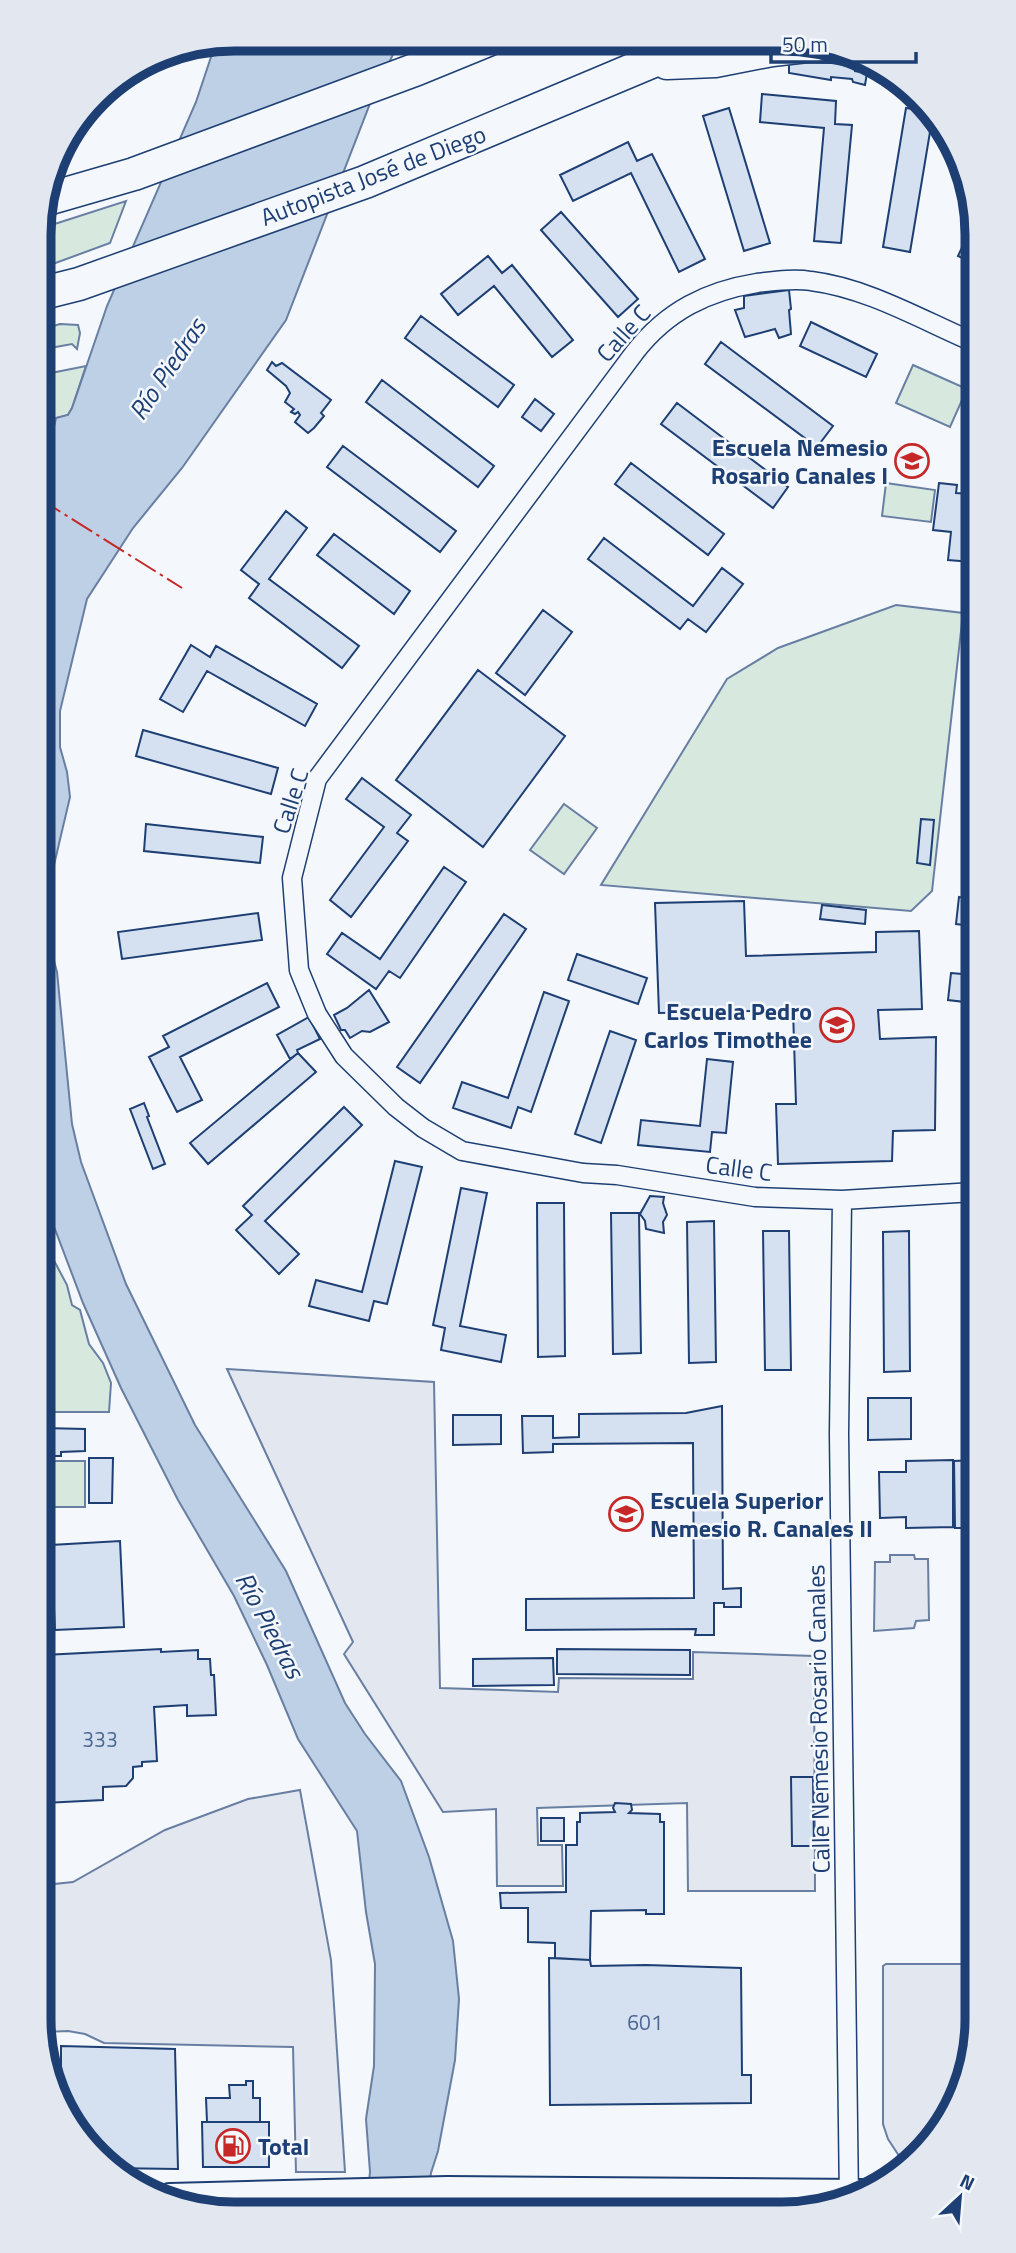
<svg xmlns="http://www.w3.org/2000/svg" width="1016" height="2253" font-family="'Titillium Web',sans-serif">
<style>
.green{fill:#d7e8df;stroke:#687fa3;stroke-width:2}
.parking{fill:#e3e8f0;stroke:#687fa3;stroke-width:2}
.water{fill:#bed0e5;stroke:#687fa3;stroke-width:2}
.building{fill:#d5e0f0;stroke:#1d3f73;stroke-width:2}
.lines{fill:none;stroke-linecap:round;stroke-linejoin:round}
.street-casing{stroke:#1d3f73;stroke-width:21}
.primary-casing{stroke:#1d3f73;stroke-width:32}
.highway-casing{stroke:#1d3f73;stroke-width:35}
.street{stroke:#f4f7fb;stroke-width:18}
.primary{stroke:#f4f7fb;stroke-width:28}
.highway{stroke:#f4f7fb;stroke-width:32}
.power{stroke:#c62828;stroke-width:2;stroke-dasharray:24 5 3.5 5;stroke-linecap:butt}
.labels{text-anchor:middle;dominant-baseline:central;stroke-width:5;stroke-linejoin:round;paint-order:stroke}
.number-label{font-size:21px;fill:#4b6792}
.street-label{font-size:24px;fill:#1d3f73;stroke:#f4f7fb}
.poi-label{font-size:24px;font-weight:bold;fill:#1d3f73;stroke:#f4f7fb;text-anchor:end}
.water-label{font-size:26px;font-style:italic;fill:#1d3f73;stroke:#f4f7fb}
.rim{fill:none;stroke:#1d3f73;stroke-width:9}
</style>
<rect width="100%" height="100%" fill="#f4f7fb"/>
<path class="green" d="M126,201L110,243L39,269V229Z
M60,324L78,325L80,333L77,349L72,344L39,350V330Z
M913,365L967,389L950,427L896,403Z
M86,366L72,408L68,415L56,418L40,490L39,378L51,373Z
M886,483L935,490L931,522L882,516Z
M896,605L963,613L932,891L911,911L601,885L727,679L778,648Z
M564,804L597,828L564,874L530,850Z
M42,1216L50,1253L67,1285L72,1305L80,1310L89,1344L103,1363L111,1383L109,1412H43Z
M43,1461H85V1507H43Z"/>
<path class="parking" d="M227,1369L434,1382L440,1688L558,1692L559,1678L693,1679V1652L814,1656L815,1891H688L687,1803L537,1808L538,1845H562L563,1886H497L496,1809L443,1812L344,1654L353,1642Z
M890,1555H914L915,1559H928L929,1620L916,1621L914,1628L874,1631L875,1562H890Z
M44,1576H49L53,1645H44Z
M300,1790L331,1960L345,2172H296L293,2047L104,2043L85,2034L68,2031L45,2032V1885L73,1882L165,1830L248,1799Z
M886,1964H977V2033L937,2138L910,2164L903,2162L888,2139L883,2124V1966Z"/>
<path class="water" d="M234,39L400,40L373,96L286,320L182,468L133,528L87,599L60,711V747L67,772L70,797L42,916L57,972L72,1124L81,1162L126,1284L195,1425L286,1571L345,1703L365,1734L401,1781L429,1857L453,1941L459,1999L455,2060L438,2151L431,2173L425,2210H366L370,2172L366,2119L374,2066L375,1964L366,1912L357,1831L298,1739L267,1665L234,1596L178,1500L121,1388L83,1303L42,1195L40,490L56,418L68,415L72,408L107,306L196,102L216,42Z"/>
<path class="building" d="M789,62L832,63L854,67L855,71L867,73L865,85L853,82L852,79L831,77V80L789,73Z
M762,94L836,101L835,124L852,125L841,243L814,241L824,128L760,122Z
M729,108L770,243L744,251L703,116Z
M906,108L926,111L932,120L910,252L883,247Z
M628,142L637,161L652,154L705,259L679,272L631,173L573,201L560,175Z
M561,212L638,299L618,317L541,230Z
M971,228V262L958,256Z
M488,256L502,273L512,265L573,340L552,357L494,286L458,315L441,294Z
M789,290L791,309L789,310L791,334L779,338L775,329L745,337L735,310L744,308V296Z
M421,316L514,385L498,407L405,338Z
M811,322L877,354L866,377L800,346Z
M721,342L833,426L817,447L705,364Z
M272,362L276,366L282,363L331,400L321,413L324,416L314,428L308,433L295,422L300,415L298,412L295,414L291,412L294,409L285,402L290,393L286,386L267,370Z
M382,380L494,466L478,487L366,402Z
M535,399L554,414L541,431L522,417Z
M677,403L788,487L773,508L661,424Z
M343,446L456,531L440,552L327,467Z
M631,463L724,534L708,555L615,484Z
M939,483L957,485L956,493L972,494V562L948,560L951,532L933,530Z
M286,511L307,528L269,579L359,646L342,668L249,598L259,584L241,570Z
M334,534L410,591L394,614L317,555Z
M604,538L693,606L722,568L743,584L706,632L688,619L680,629L588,559Z
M543,610L572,632L525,695L496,673Z
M191,645L210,657L216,646L317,704L305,726L207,671L183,712L160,699Z
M478,670L565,736L483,847L396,780Z
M143,730L278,768L271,794L136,756Z
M362,778L411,815L397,833L408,841L351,917L330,900L384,827L346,799Z
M973,781V837H966Z
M921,819L934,820L930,865L917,863Z
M146,824L263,837L260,863L144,851Z
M444,867L466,882L400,978L389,971L376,989L327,954L342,933L380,959Z
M959,897L973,899V926L956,924Z
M744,901L746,956L876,952V932L919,931L922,1009L878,1010L880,1039L936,1037L935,1130L893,1131L892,1161L778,1164L776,1104H796L793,1010L659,1013L655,903Z
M822,905L866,910L865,924L820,919Z
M258,913L262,940L122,959L118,932Z
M504,914L526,929L420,1083L397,1067Z
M577,954L647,978L638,1004L568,980Z
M951,973L973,975L974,1003L948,1000Z
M267,983L279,1007L180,1057L202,1100L177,1112L149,1057L169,1047L163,1036Z
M369,990L389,1022L370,1032L362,1031L350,1038L345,1030H341L334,1015L347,1008Z
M544,992L569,1001L531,1112L518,1107L511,1128L453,1108L462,1082L508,1098Z
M309,1017L320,1039L297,1050L298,1053L290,1059L277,1035Z
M610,1031L636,1040L601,1143L575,1134Z
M298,1053L316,1072L208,1164L190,1143Z
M707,1059L733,1062L726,1133L712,1132L710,1152L638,1145L641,1120L700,1126Z
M144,1103L149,1116L147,1117L165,1164L153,1169L130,1109Z
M344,1107L362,1125L265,1221L299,1254L279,1274L236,1230L252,1215L243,1206Z
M395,1161L422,1167L387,1304L374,1301L369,1321L309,1306L316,1280L362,1292Z
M461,1188L487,1193L460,1326L506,1335L501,1362L441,1350L445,1328L433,1325Z
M650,1196L664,1197L663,1203L667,1215L663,1222L664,1233L646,1229L645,1221L640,1214Z
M537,1203H564L565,1356L538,1357Z
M611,1213H639L641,1353L613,1354Z
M714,1221L716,1362L689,1363L687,1222Z
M963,1223H974L975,1364H965Z
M763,1231H789L791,1370H765Z
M909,1231L910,1371L884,1372L883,1232Z
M868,1398H911V1439L868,1440Z
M722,1406L723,1589L741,1588V1607H724V1603H714V1635H695L696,1629L526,1630V1599L694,1598L693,1443L553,1444V1452L523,1453L522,1416H553V1438L579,1437V1414L686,1413Z
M453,1415H501V1444L453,1445Z
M43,1428L85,1429V1451L61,1452V1456H43Z
M89,1458H113L112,1503H89Z
M953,1460V1527L906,1528V1517L880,1518L879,1472H906V1461Z
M975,1460V1528H955L954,1461Z
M966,1532H975L976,1647H968Z
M120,1541L124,1627L55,1630L51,1545Z
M161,1649V1652L198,1650V1659H210L211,1675H214L216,1715L187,1716V1705L154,1707L157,1761L142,1762V1766L133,1767V1778L126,1786L103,1787V1800L44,1803V1655Z
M557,1649L690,1650V1675L557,1674Z
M553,1658L554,1685L473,1686V1659Z
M791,1777H813L814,1846H792Z
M615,1803L631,1804L632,1810L629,1813L660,1814V1822H664V1914H646V1910L591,1911L590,1960L555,1958V1943L528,1942V1908H501L500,1893L566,1892V1845H577V1822H580V1813L615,1812L613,1808Z
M541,1818H564V1841H541Z
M549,1958L590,1960L591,1966L646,1965L741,1968L742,2075H751V2103L550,2105Z
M61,2046L175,2049L178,2169L109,2168L105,2166L61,2096Z
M246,2081H253V2098H260V2122H207L206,2098H230L229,2085H246Z
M202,2122H269V2167H203Z"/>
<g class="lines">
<g class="street-casing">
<path id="street" d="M971,341C920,319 867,288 811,281C794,278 774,281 757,283C707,291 667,311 635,352L317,779L292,878L299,970L317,1014L344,1056L396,1107L423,1128L462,1151L583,1173L617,1175L755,1197L842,1200L974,1192
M842,1200L839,1434L849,2201"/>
</g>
<g class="primary-casing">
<path id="primary" d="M170,2198L447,2191L863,2194"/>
</g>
<g class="highway-casing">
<path id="highway" d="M667,63L715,61L772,50L824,44
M44,200L134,174L417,69L488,40
M39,294L79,284L365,182L701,41"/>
</g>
<use href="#street" class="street"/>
<use href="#primary" class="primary"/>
<use href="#highway" class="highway"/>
<path class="power" d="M40,499L182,588"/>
</g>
<defs>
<g id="school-ring" transform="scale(1.75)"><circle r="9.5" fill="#f4f7fb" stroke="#c62828" stroke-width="1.5"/><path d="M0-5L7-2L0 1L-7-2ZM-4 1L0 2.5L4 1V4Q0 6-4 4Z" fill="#c62828"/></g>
<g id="fuel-ring" transform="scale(1.75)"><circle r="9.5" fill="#f4f7fb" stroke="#c62828" stroke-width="1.5"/><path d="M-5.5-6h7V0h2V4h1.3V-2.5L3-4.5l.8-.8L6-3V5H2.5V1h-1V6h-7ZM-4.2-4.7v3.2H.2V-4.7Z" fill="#c62828"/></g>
</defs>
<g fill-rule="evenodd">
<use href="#school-ring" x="912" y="461"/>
<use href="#school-ring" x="837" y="1025"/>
<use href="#school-ring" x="626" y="1514"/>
<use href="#fuel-ring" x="233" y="2146"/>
</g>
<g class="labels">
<g class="number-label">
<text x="100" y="1739">333</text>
<text x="645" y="2022">601</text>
</g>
<g class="street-label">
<text transform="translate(373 175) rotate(-21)">Autopista José de Diego</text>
<text transform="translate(623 333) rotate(-48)">Calle C</text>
<text transform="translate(290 801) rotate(-72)">Calle C</text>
<text transform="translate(739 1168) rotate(7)">Calle C</text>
<text transform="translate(818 1719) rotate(-91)">Calle Nemesio Rosario Canales</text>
</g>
<g class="poi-label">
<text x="888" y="447">Escuela Nemesio<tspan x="888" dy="28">Rosario Canales I</tspan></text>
<text x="812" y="1011">Escuela Pedro<tspan x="812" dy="28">Carlos Timothee</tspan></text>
<text x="650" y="1500" text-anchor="start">Escuela Superior<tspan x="650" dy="28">Nemesio R. Canales II</tspan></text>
<text x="258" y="2146" text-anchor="start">Total</text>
</g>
<g class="water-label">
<text transform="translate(167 369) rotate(-56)">Río Piedras</text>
<text transform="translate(270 1625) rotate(62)">Río Piedras</text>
</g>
</g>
<path d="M0 0H1016V2253H0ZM234 51H782A183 183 0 0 1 965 234V2019A183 183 0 0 1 782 2202H234A183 183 0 0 1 51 2019V234A183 183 0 0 1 234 51Z" fill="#e3e8f0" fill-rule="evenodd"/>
<path class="rim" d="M234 51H782A183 183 0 0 1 965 234V2019A183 183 0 0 1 782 2202H234A183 183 0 0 1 51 2019V234A183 183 0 0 1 234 51Z"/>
<g transform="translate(960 2197) rotate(26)" stroke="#f4f7fb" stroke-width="5" paint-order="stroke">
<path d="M0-5L12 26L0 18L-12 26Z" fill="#1d3f73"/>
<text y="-10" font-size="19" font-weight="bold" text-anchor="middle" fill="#1d3f73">N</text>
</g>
<path d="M771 52v10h145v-10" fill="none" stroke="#1d3f73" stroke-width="3.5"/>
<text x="782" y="52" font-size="21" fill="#1d3f73" stroke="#f4f7fb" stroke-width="5" paint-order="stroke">50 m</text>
</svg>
